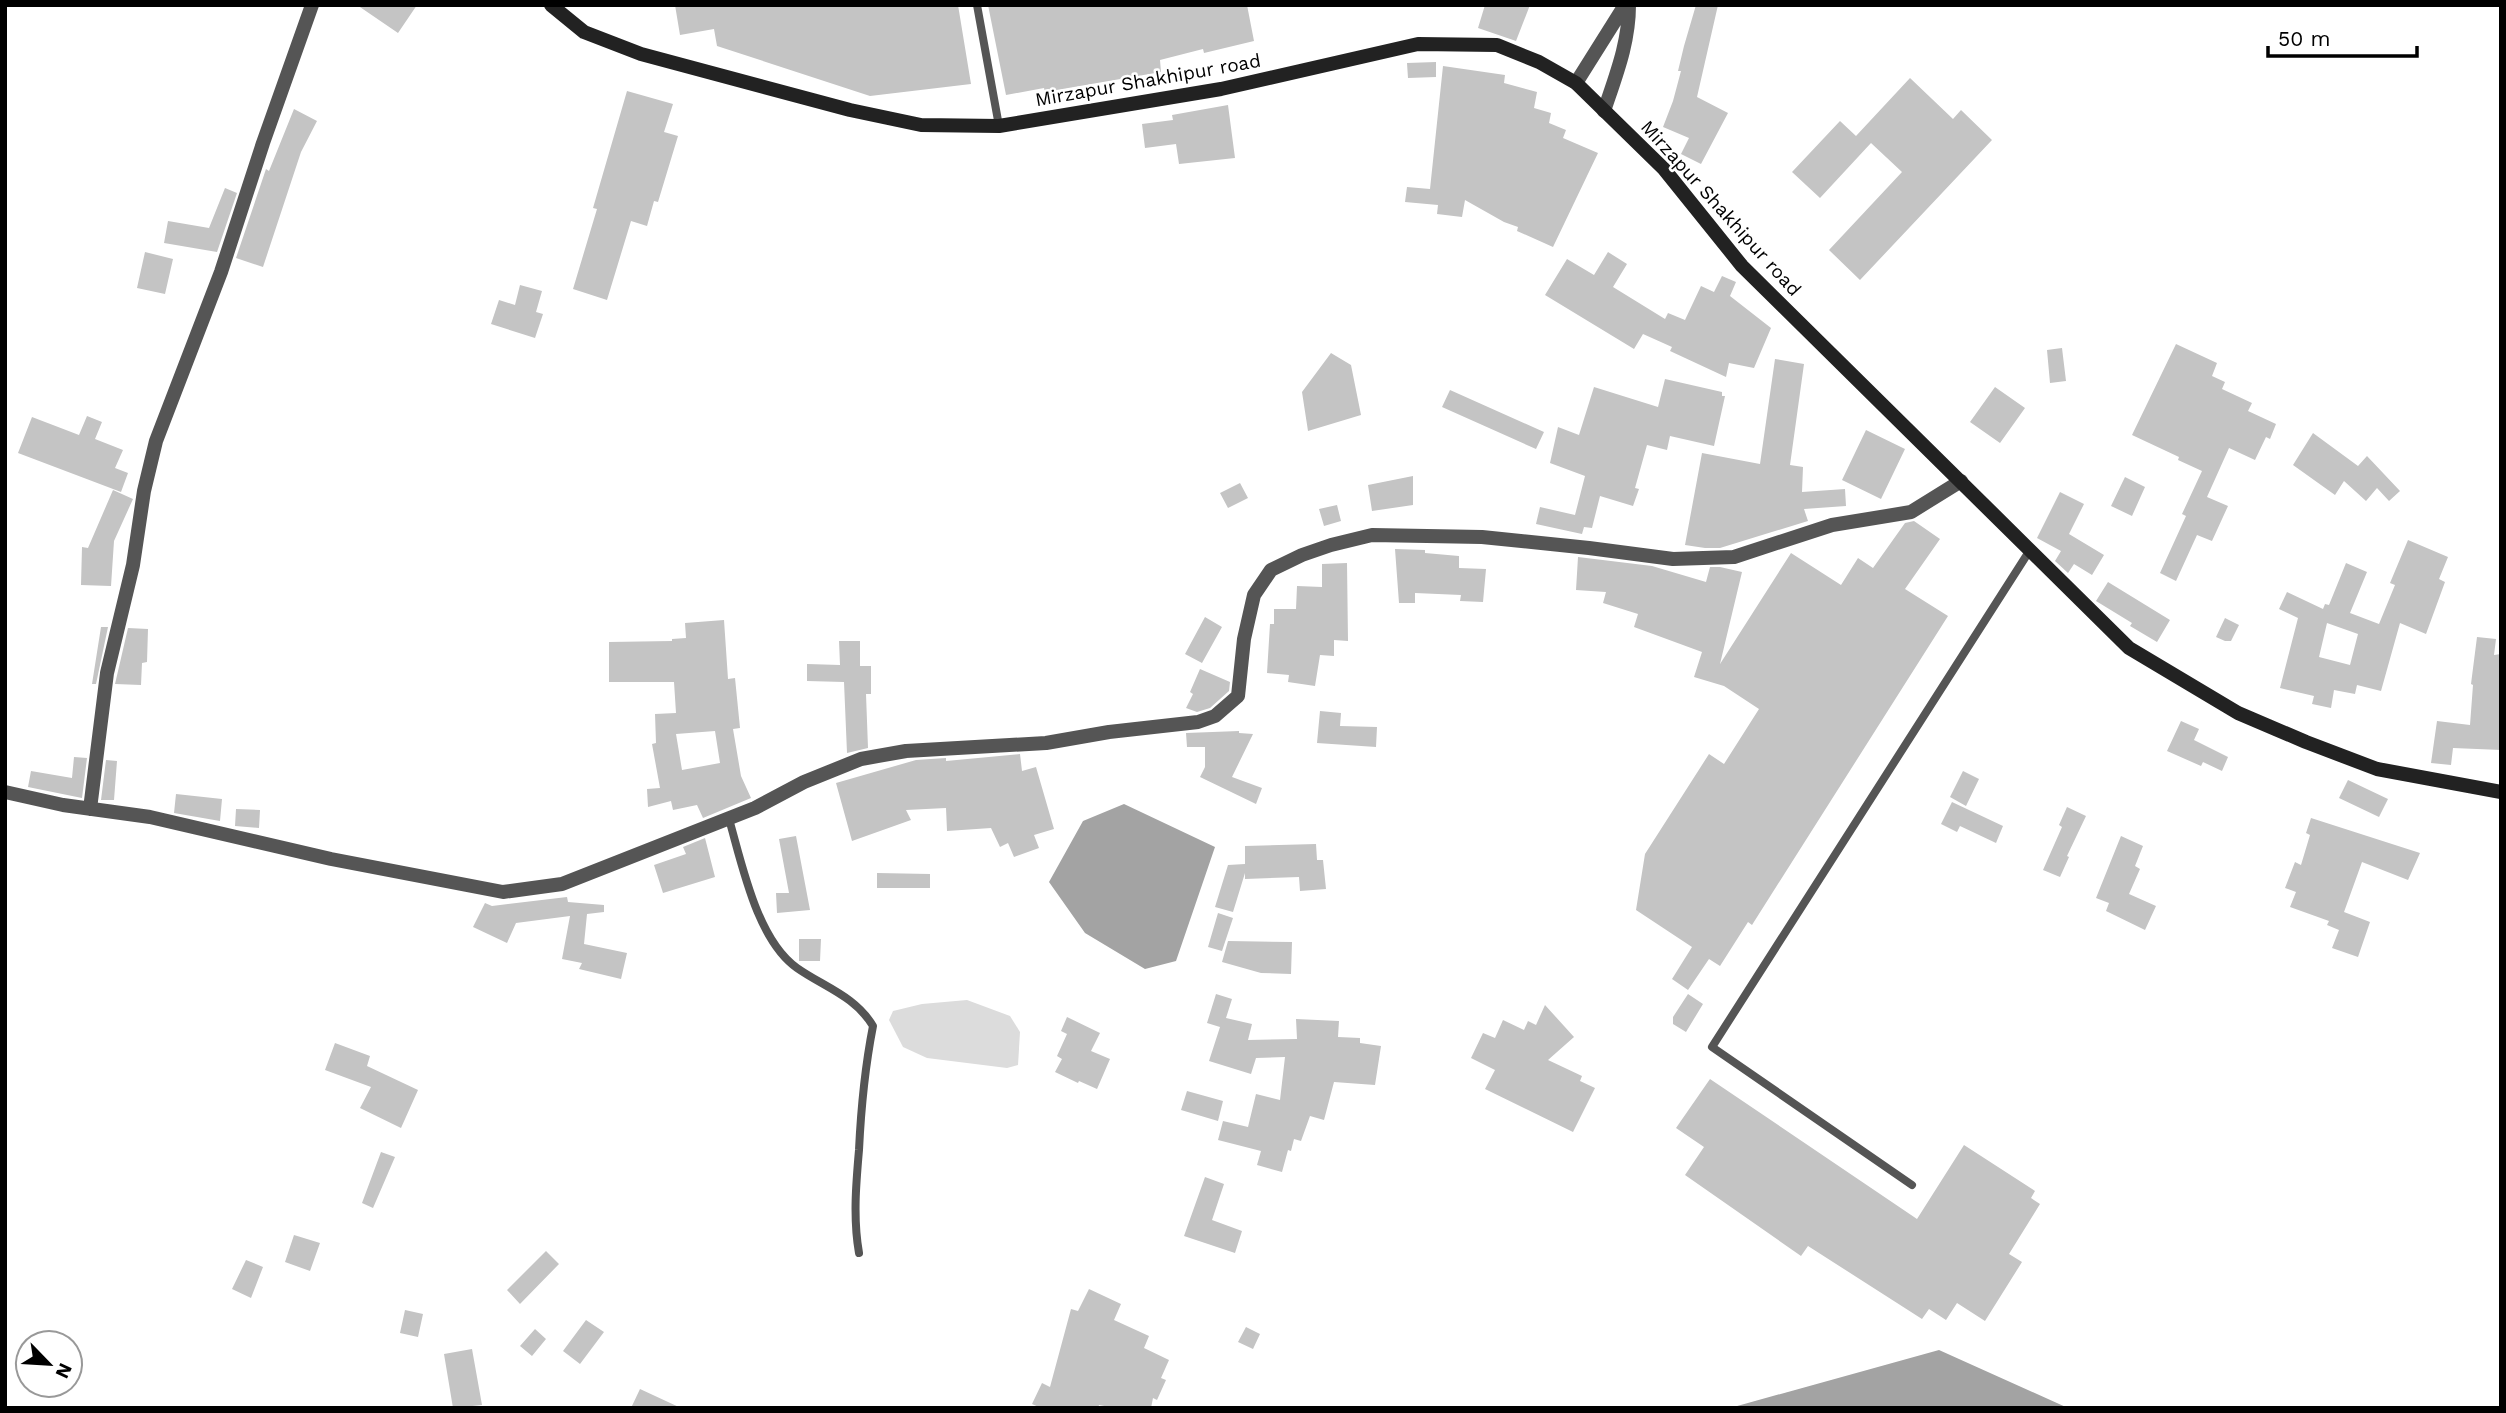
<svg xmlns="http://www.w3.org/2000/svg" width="2506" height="1413" font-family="'Work Sans',sans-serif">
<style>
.green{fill:#dcdcdc}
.water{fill:#a3a3a3}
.building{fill:#c4c4c4;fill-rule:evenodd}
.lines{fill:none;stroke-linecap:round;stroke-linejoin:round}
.lane{stroke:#555;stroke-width:8}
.street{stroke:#555;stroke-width:14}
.secondary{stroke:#222;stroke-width:14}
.labels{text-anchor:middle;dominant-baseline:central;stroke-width:5;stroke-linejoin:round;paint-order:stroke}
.street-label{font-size:19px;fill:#000;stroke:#fff}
</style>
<rect width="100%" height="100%" fill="#fff"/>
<path class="green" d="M967,1000L1010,1016L1020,1032L1018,1065L1007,1068L927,1058L903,1047L889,1020L893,1011L922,1004Z"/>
<path class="water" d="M1124,804L1215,847L1176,961L1145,969L1085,933L1049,882L1083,821Z
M1939,1350L2068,1408H1730Z"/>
<path class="building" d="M357,5H417L398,33Z
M675,5H958L971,84L870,96L717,46L714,29L680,35Z
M988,5H1247L1254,41L1204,53L1203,49L1160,60L1161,72L1045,92L1044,88L1006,95Z
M1485,5H1530L1516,41L1478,28Z
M1696,5H1718L1697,97L1728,113L1701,164L1681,154L1689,138L1663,127L1673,101L1681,71H1678L1684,46Z
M1436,62V77L1408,78L1407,63Z
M1443,66L1505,75L1504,83L1537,92L1534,108L1551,113L1549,123L1566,130L1563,138L1598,153L1553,247L1517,231L1518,227L1504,222L1465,200L1462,217L1437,214L1438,205L1405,202L1407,187L1430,189Z
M1910,78L1953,119L1961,110L1992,140L1860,280L1829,250L1902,172L1871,143L1820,198L1792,172L1840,121L1856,136Z
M627,91L673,104L664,132L678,136L658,202L654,201L647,226L631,221L607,300L573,289L597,209L593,208Z
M1228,105L1235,158L1179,164L1176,144L1145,148L1142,124L1173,120L1172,115Z
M294,109L317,121L301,152L263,267L236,258L266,169L269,171Z
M225,188L237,193L217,252L164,243L168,221L209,228Z
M145,252L173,259L165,294L137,288Z
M1608,252L1627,264L1613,287L1665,319L1668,313L1685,320L1701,286L1714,292L1722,276L1736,282L1730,296L1771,328L1754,368L1729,363L1726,377L1670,351L1672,347L1643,334L1634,349L1545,295L1567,259L1594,275Z
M520,285L542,291L536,312L543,314L535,338L491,324L499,300L515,305Z
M2176,344L2217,363L2212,376L2225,382L2222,389L2252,403L2248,411L2276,424L2270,439L2266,437L2255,460L2229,448L2207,497L2228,506L2212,541L2197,535L2176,581L2160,573L2186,516L2182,514L2202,471L2178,460L2179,457L2132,435Z
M2062,348L2066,381L2050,383L2047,350Z
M1331,353L1351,365L1361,415L1308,431L1302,392Z
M1775,359L1804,364L1790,465L1803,467L1802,492L1845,489L1846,506L1804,509L1808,521L1720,548H1705L1685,545L1702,453L1760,464Z
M1665,379L1722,392V396H1725L1714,446L1670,436L1667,450L1647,445L1635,488L1639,489L1633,506L1600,496L1592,528L1584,527L1582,534L1536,524L1540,507L1575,515L1585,476L1550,463L1558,427L1579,435L1594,387L1658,407Z
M1995,387L2025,408L2000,443L1970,422Z
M1450,390L1544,432L1536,449L1442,407Z
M87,416L102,422L95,439L123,450L115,468L128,473L121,492L18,453L32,417L79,435Z
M1866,430L1905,449L1881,499L1842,480Z
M2313,433L2358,466L2367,456L2400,491L2389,501L2377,488L2366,501L2344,481L2335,495L2293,465Z
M1413,476V505L1372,511L1368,485Z
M2125,477L2145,487L2132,516L2111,506Z
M1240,483L1248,498L1228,508L1220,493Z
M113,490L133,499L114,541L111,586L81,585L82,547L88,548Z
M2060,492L2084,504L2069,534L2104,555L2092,575L2074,564L2068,573L2055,561L2061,551L2037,538Z
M1337,505L1341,521L1324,526L1319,509Z
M1914,521L1940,539L1905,589L1948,616L1752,925L1748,922L1720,966L1709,959L1688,990L1672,979L1692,947L1636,910L1645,854L1709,754L1724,764L1759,709L1724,686L1694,677L1702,652L1634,627L1638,614L1603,603L1606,592L1576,590L1578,557L1652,566L1706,582L1710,567H1720L1742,572L1720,664L1791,553L1841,585L1858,558L1873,568L1905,523Z
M2408,540L2448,557L2439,579L2445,582L2426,634L2400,623L2381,691L2357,685L2355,694L2334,690L2331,708L2312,704L2314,696L2280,688L2298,618L2279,609L2287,592L2323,609L2325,604L2329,605L2346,563L2367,572L2350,613L2379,624L2395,585L2390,583ZM2327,623L2358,634L2350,665L2319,657Z
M1395,549L1425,550V553L1459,556V568L1486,569L1483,602L1460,601L1461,595L1415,593V603H1399Z
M1347,563L1348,641L1334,640V656L1320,655L1315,686L1288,682L1289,675L1267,673L1270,624H1274V609H1296L1297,586L1322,587V564Z
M2108,582L2170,620L2157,642L2130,626L2132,623L2096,601Z
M1205,617L1222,627L1202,663L1185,654Z
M2225,618L2239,625L2231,641H2225L2216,637Z
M724,620L728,679L735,678L740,728L733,729L741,776L751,798L703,818L697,805L673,810L671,801L648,807L647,789L660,788L652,744L656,743L655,714L676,713L674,682H609V642L672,641V639L686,638L685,623ZM715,731L720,763L682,770L676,734Z
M101,627H108L96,684H92Z
M128,628L148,629L147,662L142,663L141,685L115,684Z
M2477,637L2496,639L2494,655L2501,654V750L2453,748L2451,765L2431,763L2437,721L2470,725L2473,685L2471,684Z
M839,641H860V666H871V694H866L868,748L847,753L844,682L807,681V664L840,665Z
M1200,669L1230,682L1229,691L1210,708L1197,712L1186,708L1193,694L1190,692Z
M1320,711L1341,713L1340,726L1377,727L1376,747L1317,743Z
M2181,721L2199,729L2194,740L2228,757L2222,771L2203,762L2201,766L2167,751Z
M1239,731V733L1253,734L1232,777L1262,788L1256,804L1200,777L1205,767V747H1187L1186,733Z
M1020,754L1022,771L1036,767L1054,829L1034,835L1039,848L1014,857L1008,843L1000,847L991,828L947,831L946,808L906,810L911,820L852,841L836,783L916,760L946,758V761Z
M74,757L87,758L82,798L28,787L31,771L72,778Z
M106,760L117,761L114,800H101Z
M1963,771L1979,779L1966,806L1950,797Z
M2348,780L2388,799L2379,817L2339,798Z
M176,794L222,799L220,821L174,813Z
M1952,802L2003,826L1996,843L1960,826L1957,832L1941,824Z
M2067,807L2086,816L2067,856L2069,857L2060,877L2043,870L2062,827L2059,825Z
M236,809L260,810L259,828L235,826Z
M2311,818L2420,853L2408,880L2362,862L2344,912L2370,922L2358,957L2332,948L2339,930L2327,925L2329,921L2290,907L2296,892L2285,888L2295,862L2301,865L2310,835L2306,833Z
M796,836L810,910L777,913L776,893H789L779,839Z
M2121,836L2143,846L2135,866L2140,869L2129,894L2156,906L2145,930L2106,911L2109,903L2096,898Z
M705,838L715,877L663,893L654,865L686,854L683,847Z
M1316,844L1317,860H1323L1326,889L1300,891L1299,877L1245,879V873L1233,912L1215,907L1228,865L1245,864V846Z
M877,873L930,874V888H877Z
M567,897L568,902L604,905V912L587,914L584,944L627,953L621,979L579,969L582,963L562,959L570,916L516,923L507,943L473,927L485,903L492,906Z
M1218,913L1233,918L1222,951L1208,947Z
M799,939H821L820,961H799Z
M1228,941L1292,942L1291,974L1261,973L1222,962Z
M1216,994L1232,999L1226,1018L1252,1024L1248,1040L1297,1039L1296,1019L1339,1021L1338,1037L1360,1038V1043L1381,1046L1375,1085L1334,1082L1324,1120L1310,1116L1301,1141L1294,1139L1291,1151L1288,1150L1282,1172L1257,1165L1261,1151L1218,1140L1223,1121L1248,1127L1256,1094L1280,1100L1285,1057L1256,1058L1251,1074L1209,1061L1220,1027L1207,1023Z
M1688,994L1703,1004L1686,1032L1673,1024V1017Z
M1545,1005L1574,1037L1548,1060L1582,1076L1580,1081L1595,1088L1573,1132L1485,1089L1495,1070L1471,1058L1483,1033L1495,1038L1503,1020L1524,1030L1528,1021L1536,1025Z
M1067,1017L1100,1033L1091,1051L1110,1059L1097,1089L1079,1081L1078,1083L1055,1072L1062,1059L1057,1056L1067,1034L1061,1031Z
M335,1043L370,1056L367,1066L418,1090L401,1128L360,1108L371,1087L325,1070Z
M1710,1079L1917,1219L1964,1145L2035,1191L2031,1198L2040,1204L2009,1254L2022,1262L1985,1321L1957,1303L1946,1320L1929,1309L1922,1319L1808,1246L1801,1256L1685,1175L1704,1147L1676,1128Z
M1187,1091L1223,1101L1218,1121L1181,1110Z
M381,1152L395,1157L373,1208L362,1203Z
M1205,1177L1224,1184L1212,1220L1242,1231L1235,1253L1184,1236Z
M294,1235L320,1243L310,1271L285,1262Z
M546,1251L559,1264L520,1304L507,1290Z
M246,1260L263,1267L251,1298L232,1289Z
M1089,1289L1121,1304L1114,1320L1149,1336L1144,1348L1169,1360L1161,1378L1166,1380L1157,1400L1153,1398L1151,1408H1115L1099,1405L1098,1408H1041L1032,1404L1042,1383L1050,1387L1071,1309L1078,1311Z
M405,1310L423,1314L418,1337L400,1333Z
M586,1320L604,1332L580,1364L563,1351Z
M1246,1327L1260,1334L1253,1349L1238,1342Z
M535,1329L546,1339L532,1356L520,1346Z
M472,1349L482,1405L453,1408L444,1354Z
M640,1389L681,1408H631Z"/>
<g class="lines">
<path class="lane" d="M977,5L999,126
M729,819C742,864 757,940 797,968C824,987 855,996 873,1026C865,1067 861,1108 859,1150C856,1184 853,1219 859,1253
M1912,1185L1712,1047L2030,550"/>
<path class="street" d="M1576,83L1625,5
M1604,111C1616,75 1629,43 1629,5
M5,792L63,805L150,817L331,859L503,892L562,884L755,808L804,782L861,759L906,751L1046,743L1109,732L1198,722L1215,716L1238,696L1244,639L1254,595L1271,570L1302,555L1331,545L1372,535L1482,537L1589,548L1673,559L1734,557L1832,525L1911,512L1961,481
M90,809L107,673L133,565L144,491L156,441L221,272L263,143L312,5"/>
<path class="secondary" d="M551,5L584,32L641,54L850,110L921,125L999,126L1221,89L1418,44L1497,45L1539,62L1576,83L1664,169L1742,266L2129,648L2238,713L2306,742L2377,769L2501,792"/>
</g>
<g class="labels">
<g class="street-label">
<text transform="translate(1148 80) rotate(-10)">Mirzapur Shakhipur road</text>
<text transform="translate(1721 208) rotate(48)">Mirzapur Shakhipur road</text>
</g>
</g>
<rect width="2506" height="1413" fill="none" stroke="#000000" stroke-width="14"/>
<g transform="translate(49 1364) rotate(115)"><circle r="33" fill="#ffffff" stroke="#999999" stroke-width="2"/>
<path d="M0-5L12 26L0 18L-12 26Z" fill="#000000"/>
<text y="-10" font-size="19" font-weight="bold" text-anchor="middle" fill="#000000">N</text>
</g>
<path d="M2268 46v10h149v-10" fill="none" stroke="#000000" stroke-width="3.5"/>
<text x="2278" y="46" font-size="21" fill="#000000" stroke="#ffffff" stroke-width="5" paint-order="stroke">50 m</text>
</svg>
